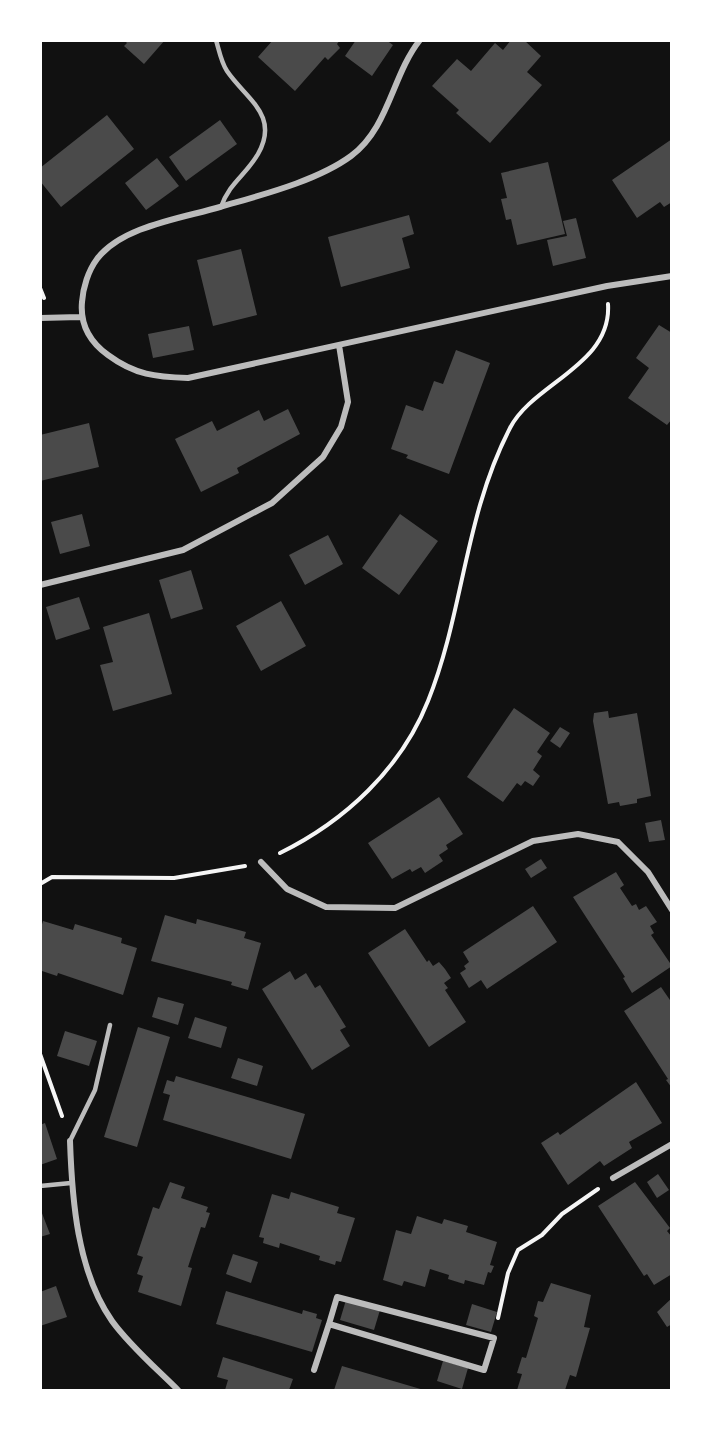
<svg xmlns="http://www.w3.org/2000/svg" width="712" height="1431" font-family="Roboto,sans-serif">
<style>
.building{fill:#4a4a4a}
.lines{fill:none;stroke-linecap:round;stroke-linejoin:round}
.path{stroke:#f5f5f5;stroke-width:4}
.service{stroke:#bcbcbc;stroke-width:4.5}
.minor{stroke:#bcbcbc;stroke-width:6}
</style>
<rect width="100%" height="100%" fill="#111"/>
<path class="building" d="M124,40H165L144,64L124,46L127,43Z
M273,40H340L337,44L340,48L328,60L325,57L295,91L258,57Z
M356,40H386L393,45L372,76L345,56Z
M511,40H524L541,56L527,72L542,85L490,143L456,113L459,110L432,86L457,59L471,71L495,43L503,50Z
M107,115L134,149L61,207L40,181V168Z
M220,120L237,144L186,181L169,157Z
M672,139V202L664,207L660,202L637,218L612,180Z
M157,158L179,186L146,210L125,183Z
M548,162L565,234L517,245L511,219L506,220L501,199L507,198L501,173Z
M409,215L414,234L402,238L410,268L341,287L328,237Z
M576,218L586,258L553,266L547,240L567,236L563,221Z
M241,249L257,315L213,326L197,260Z
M659,325L672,333V419L667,425L628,398L649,368L636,358Z
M189,326L194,350L153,358L148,334Z
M456,350L490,363L449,474L406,458L408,455L391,449L406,405L423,411L434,381L443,384Z
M288,409L300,434L237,468L239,473L201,492L175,439L212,421L217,431L259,410L264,421Z
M89,423L99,467L40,481V435Z
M82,514L90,546L60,554L51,522Z
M400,514L438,541L399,595L362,568Z
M328,535L343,564L305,585L289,555Z
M191,570L203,609L171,619L159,580Z
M79,597L90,629L56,640L46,607Z
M281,601L306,646L261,671L236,626Z
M149,613L172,694L113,711L100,665L113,662L103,627Z
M514,708L550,733L537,752L542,756L533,770L540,776L533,786L525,781L521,786L517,783L503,802L467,777Z
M608,711L609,718L637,713L651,796L637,799V803L620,806L619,802L608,804L593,721L594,713Z
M560,727L570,733L560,748L550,741Z
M439,797L463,834L446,845L448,849L439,855L443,861L425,873L421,867L412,872L410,869L392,879L368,843Z
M661,820L665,840L649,842L645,823Z
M541,859L547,868L531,878L525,869Z
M616,872L624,885L620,888L632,906L636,904L639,910L646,906L657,922L650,926L654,933L651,935L672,966L632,993L623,978L625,977L573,897Z
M533,906L557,942L487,989L481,980L469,988L460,973L466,969L464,966L469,962L463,952Z
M165,915L196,924L197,919L246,932L244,938L261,943L248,990L231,985L232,982L151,961Z
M43,921L73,930L75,924L122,938L121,943L137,948L123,995L58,973L57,976L42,971L40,931Z
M405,929L427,962L429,960L433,966L439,962L445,969L451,978L444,983L448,988L445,990L466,1022L429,1047L368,953Z
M290,971L295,980L306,973L315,988L320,985L346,1027L340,1030L350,1046L312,1070L262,989Z
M661,987L672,1003V1088L666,1080L668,1079L624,1011Z
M158,997L184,1004L178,1025L152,1017Z
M195,1017L227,1027L221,1048L188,1038Z
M138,1027L170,1037L137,1147L104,1137Z
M65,1031L97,1041L89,1066L57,1056Z
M238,1058L263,1066L257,1086L231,1078Z
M176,1076L305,1114L291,1159L163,1120L170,1095L163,1093L167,1080L174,1082Z
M636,1082L662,1123L629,1142L632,1148L604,1166L600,1161L568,1185L541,1143L558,1132L560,1135Z
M45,1123L57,1159L40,1165V1125Z
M658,1174L669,1190L657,1198L647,1182Z
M170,1182L185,1187L181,1198L208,1207L206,1212L210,1213L205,1228L201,1227L188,1267L192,1268L181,1306L138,1292L143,1276L137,1274L143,1257L137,1255L153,1207L159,1209Z
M635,1182L670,1228L667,1231L672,1237V1274L654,1285L647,1274L644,1276L598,1206Z
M291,1192L339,1207L337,1213L355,1218L341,1262L336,1261L335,1265L319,1260L320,1256L280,1243L279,1248L263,1243L264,1238L259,1237L272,1194L289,1199Z
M40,1208L50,1234L40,1237Z
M417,1216L442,1224L444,1219L468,1226L466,1232L497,1242L490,1265L494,1266L491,1273L488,1272L484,1285L465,1280L464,1284L448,1279L449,1275L430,1269L425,1287L404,1281L402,1286L383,1280L396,1230L411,1234Z
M233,1254L258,1262L251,1283L226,1274Z
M551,1283L591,1295L584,1327L590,1328L576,1377L570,1375L565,1390H517L522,1374L517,1373L522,1357L526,1358L538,1318L534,1316L538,1301L543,1302Z
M56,1286L67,1317L40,1326V1292Z
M226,1291L302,1314L303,1310L317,1314L316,1318L322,1320L312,1352L216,1324Z
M672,1298V1324L667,1327L657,1312Z
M346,1300L380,1310L374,1330L340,1320Z
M472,1304L497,1312L491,1332L466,1325Z
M223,1357L293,1379L289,1390H225L228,1380L217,1377Z
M443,1361L468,1368L462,1389L437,1381Z
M342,1366L424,1390H334Z"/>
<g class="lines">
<path class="path" d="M40,288L44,298
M280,853C345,821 401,769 428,701C464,611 464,517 510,428C533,383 612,365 608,304
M40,884L52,877L174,878L245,866
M40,1054L62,1116
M498,1318L508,1273L518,1250L542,1235L562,1214L598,1189"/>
<path class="service" d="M216,40C219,50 221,62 227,71C246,99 280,115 258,154C245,176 230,182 221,207
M70,1141L95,1090L110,1025
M40,1186L71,1183"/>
<path class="minor" d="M420,40C392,75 389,128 351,156C317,181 261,195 220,207C183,218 122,226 97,259C88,271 83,288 82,302C80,324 90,342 108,355C135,375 156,377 188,378L607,286L672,276
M40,318L80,317
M40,585L183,550L272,503L323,457L341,427L348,402L339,345
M261,862L287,889L326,907L395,908L533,841L578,834L618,842L648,872L672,910
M70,1141C72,1199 77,1271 112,1321C130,1346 157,1369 178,1390
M613,1178L672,1144
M337,1297L494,1338L484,1370L329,1324Z
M314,1370L329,1324"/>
</g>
<rect width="712" height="1431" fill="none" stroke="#ffffff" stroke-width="84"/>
</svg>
